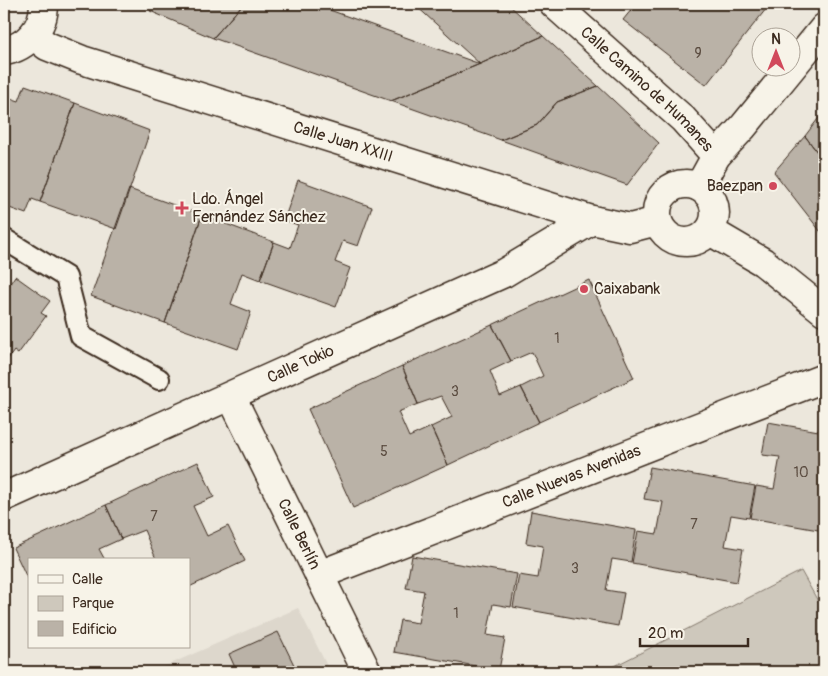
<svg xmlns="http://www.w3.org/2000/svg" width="828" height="676" font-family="Pangolin,sans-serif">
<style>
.built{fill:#ddd7cc}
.green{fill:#cec8bc;stroke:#84796d}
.building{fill:#bab2a7;stroke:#3b2a1e}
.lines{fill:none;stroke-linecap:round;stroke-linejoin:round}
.lane-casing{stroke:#3b2a1e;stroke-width:24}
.street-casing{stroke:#3b2a1e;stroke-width:31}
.lane{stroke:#f7f3e8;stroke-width:20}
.street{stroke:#f7f3e8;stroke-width:28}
.poi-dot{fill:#d1495b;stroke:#f7f3e8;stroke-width:2}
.labels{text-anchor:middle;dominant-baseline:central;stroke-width:4;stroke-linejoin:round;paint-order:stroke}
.number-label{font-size:14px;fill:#5b4c40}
.street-label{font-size:16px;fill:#3b2a1e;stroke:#f7f3e8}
.poi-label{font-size:16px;fill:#3b2a1e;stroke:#f7f3e8;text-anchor:start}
</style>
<rect width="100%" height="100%" fill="#ece7dc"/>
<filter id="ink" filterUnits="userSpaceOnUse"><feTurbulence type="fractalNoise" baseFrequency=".02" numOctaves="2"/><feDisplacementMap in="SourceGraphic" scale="10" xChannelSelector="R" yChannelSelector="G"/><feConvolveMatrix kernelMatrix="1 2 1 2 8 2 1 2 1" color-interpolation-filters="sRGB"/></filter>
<g filter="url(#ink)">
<path class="built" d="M298,608L330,672H152Z"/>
<path class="green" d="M801,571L824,612V672H603Z"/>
<path class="building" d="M157,4H243L213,38L150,11Z
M243,4H313L480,64L391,101L213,38Z
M414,4H508L543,36L480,64Z
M636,4H770L706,85L623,20Z
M543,36L598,86L557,102L537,125L501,140L391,101L480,64Z
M25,85L75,103L40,202L32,199L26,214L4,206V103L7,97L19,101Z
M598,86L659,143L627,185L501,140L537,125L557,102Z
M75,103L150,131L116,229L40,202Z
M824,111V161L805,136Z
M805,136L824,161V236L774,172Z
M298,180L372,207L358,246L343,241L335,262L350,268L336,307L260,280L274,242L290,248L298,225L284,220Z
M129,189L202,215L165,323L91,296Z
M202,215L274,242L260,280L242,273L231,304L251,312L238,349L165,323Z
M15,276L50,301L41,313L46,316L18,354L14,351L5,363L4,362V286L7,288Z
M589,280L634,378L539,422L521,387L543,376L532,352L511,361L492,325Z
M492,325L511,361L490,371L500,396L521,387L539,422L448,465L431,427L452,417L441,396L418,404L402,366Z
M402,366L418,404L398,412L409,437L431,427L448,465L353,508L308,409Z
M768,422L824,432V531L750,518L756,486L774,489L780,457L762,455Z
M198,462L214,497L193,506L207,536L228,526L245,561L189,587V560H155L156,559L144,530L121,539L106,505Z
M650,467L755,486L749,518L731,515L725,546L743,549L737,582L632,563L638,531L657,534L663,502L644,499Z
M106,505L121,539L99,549L105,560H29V582L13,548Z
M531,511L636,530L631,562L612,559L606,590L624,593L618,626L513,607L519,575L538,578L543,546L526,543Z
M412,556L517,574L511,607L493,604L487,635L505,638L499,670L394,652L400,620L418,623L424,591L406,588Z
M278,632L295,667L285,672H237L229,654Z"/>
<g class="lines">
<g class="lane-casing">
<path id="lane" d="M4,239L66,277L81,336L159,379"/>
</g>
<g class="street-casing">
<g id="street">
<path id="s1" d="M554,4L683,119L716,156"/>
<path id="s2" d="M33,35L47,46L82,60L592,220L630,228L657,221"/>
<path d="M4,51C27,47 44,28 44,4"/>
<circle cx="686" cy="213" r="29"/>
<path d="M699,187L716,156L743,127L824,28"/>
<path d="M710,231L763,262L824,311"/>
<path id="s3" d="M231,396L367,672"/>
<path id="s4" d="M4,497L504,273L592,220"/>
<path id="s5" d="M319,575L824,378"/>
</g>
</g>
<use href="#lane" class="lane"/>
<use href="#street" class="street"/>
</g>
</g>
<g class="poi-dot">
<circle cx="773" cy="186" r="5"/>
<path d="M179.5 200.5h5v5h5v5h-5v5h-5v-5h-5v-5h5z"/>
<circle cx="584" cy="289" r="5"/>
</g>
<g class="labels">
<g class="number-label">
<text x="698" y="53">9</text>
<text x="557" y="338">1</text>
<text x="455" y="391">3</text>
<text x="384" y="451">5</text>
<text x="801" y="472">10</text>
<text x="154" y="516">7</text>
<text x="694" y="524">7</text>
<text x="575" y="568">3</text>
<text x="456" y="613">1</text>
</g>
<g class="street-label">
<text stroke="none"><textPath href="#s1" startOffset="126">Calle Camino de Humanes</textPath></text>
<text stroke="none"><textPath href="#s2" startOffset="329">Calle Juan XXIII</textPath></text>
<text stroke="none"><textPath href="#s4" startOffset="325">Calle Tokio</textPath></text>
<text stroke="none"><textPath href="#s5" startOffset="271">Calle Nuevas Avenidas</textPath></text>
<text stroke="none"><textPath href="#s3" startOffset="154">Calle Berlín</textPath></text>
</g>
<g class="poi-label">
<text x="763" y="186" text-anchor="end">Baezpan</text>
<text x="192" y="199">Ldo. Ángel<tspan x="192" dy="18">Fernández Sánchez</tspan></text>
<text x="594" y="289">Caixabank</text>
</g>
</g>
<rect width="828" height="676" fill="none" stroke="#f7f3e8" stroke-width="20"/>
<rect x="10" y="10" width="808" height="656" fill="none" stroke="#3b2a1e" stroke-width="2" filter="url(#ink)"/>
<rect x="28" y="558" width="162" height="90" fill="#f7f3e8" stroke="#aca397"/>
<rect x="38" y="575" width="25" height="8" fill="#f7f3e8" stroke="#aca397"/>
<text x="72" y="584" font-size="15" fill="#3b2a1e">Calle</text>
<rect x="38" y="596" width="25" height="15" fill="#cec8bc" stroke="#aca397"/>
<text x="72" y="608" font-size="15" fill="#3b2a1e">Parque</text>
<rect x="38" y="621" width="25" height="15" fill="#bab2a7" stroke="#aca397"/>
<text x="72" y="634" font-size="15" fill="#3b2a1e">Edificio</text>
<g transform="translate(776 52)"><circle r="24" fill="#f7f3e8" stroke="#aca397"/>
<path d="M0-4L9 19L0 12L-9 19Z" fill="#d1495b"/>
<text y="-8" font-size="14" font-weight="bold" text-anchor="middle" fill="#3b2a1e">N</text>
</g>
<path d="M640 638v8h108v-8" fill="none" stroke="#3b2a1e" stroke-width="2.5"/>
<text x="648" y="638" font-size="15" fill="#3b2a1e" stroke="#f7f3e8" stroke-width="4" paint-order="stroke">20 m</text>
</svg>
